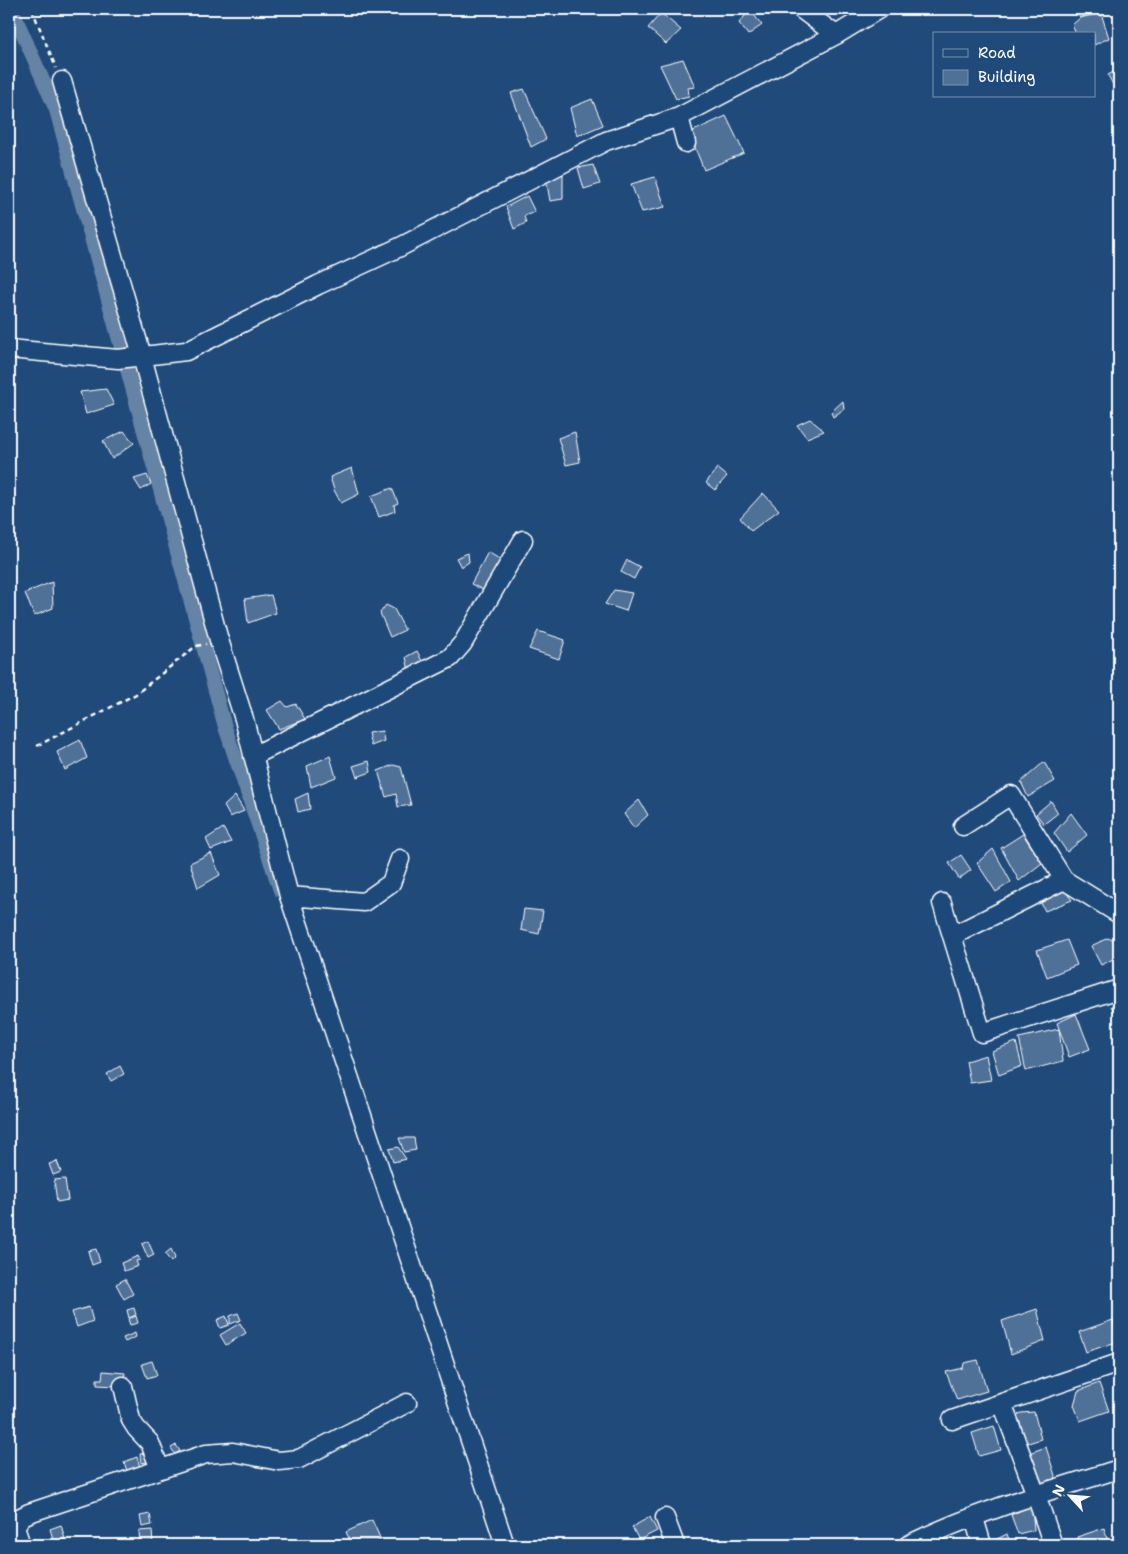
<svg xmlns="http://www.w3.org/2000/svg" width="1128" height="1554" font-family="'Shantell Sans',sans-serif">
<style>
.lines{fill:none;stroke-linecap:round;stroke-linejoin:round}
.canal{stroke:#6583a4;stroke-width:14}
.building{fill:#507197;stroke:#fff}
.minor-casing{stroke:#fff;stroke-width:21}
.path{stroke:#fff;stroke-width:2.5;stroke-dasharray:5 4;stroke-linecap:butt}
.minor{stroke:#1f4a7a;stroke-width:18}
</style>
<rect width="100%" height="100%" fill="#1f4a7a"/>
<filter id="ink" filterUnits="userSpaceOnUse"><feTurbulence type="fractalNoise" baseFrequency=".02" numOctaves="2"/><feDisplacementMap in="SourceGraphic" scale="10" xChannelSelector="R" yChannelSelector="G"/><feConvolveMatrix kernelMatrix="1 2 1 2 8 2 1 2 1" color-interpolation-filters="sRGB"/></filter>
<g filter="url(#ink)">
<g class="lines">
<path class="canal" d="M12,9L56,110L225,727L280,890"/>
</g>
<path class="building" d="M1075,9H1097L1080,18Z
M750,10L762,25L748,35L739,23Z
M661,13L681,30L666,44L648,28Z
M1101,13L1109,38L1094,45V34H1076L1072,25L1080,18Z
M683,59L695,87L688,88L689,96L676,99L660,65Z
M1119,69V84L1114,87L1108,75Z
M524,89L546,139L531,147L511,93Z
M592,99L603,125L577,136L570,108Z
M726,116L744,153L704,170L689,133Z
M593,165L600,184L584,189L578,168Z
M563,171V199L550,201L546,178Z
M655,177L665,207L642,212L631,184Z
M527,196L535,212L524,216L526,223L514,229L506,207Z
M106,389L114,405L86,414L80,392Z
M843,401L844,409L833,417L831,412Z
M810,419L824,431L807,438L797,425Z
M124,431L134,443L112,459L103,441Z
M575,432L580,462L566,465L558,438Z
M352,468L359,494L341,503L334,490L330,477Z
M717,468L727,476L715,490L706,483Z
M147,475L151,484L141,490L134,479Z
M392,488L398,503L394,505L395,511L379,517L371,496Z
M763,493L779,510L751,531L740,518Z
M488,552L504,562L487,592L471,584Z
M468,553L469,562L461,567L456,558Z
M627,560L640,567L634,579L621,572Z
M52,582L53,608L34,616L25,593Z
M614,590L632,593L626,611L605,604Z
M271,595L276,613L248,623L245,599Z
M386,605L394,609L405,630L390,637L380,613Z
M538,631L565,640L559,659L529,649Z
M417,651L423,663L409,671L406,657Z
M282,701L287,707L296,704L305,719L279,729L267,710Z
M382,731L384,741L371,746L368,733Z
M80,740L87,758L65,770L57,752Z
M330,756L336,777L311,787L307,766Z
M369,761L371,772L357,777L353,766Z
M1044,762L1055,781L1028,797L1021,782Z
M393,765L401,767L411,805L398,807L396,794L386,797L378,771Z
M308,793L310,809L298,812L295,799Z
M235,796L244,811L230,817L224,806Z
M639,800L648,815L634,828L624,814Z
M1051,801L1058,813L1044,824L1036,814Z
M1071,813L1087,835L1067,852L1054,833Z
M223,828L231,842L211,850L206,839Z
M1023,834L1042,863L1019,881L1001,848Z
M993,849L1011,882L996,892L977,863Z
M211,853L220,875L198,888L190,863Z
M961,855L971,870L959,879L949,863Z
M1062,887L1072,900L1045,911L1039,899Z
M524,909L543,911L539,934L521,930Z
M1108,938L1119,943V956L1101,965L1091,946Z
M1067,940L1077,965L1047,977L1037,950Z
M1119,1002V1021L1111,1006Z
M1076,1014L1090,1049L1069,1057L1057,1023Z
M1059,1029L1063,1061L1026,1071L1019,1038Z
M1016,1042L1022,1066L999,1075L992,1051Z
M986,1055L991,1080L970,1083L966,1061Z
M120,1066L124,1074L111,1081L107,1074Z
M399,1138H414L416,1150L404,1152Z
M398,1147L406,1159L393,1162L389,1149Z
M57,1161L61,1172L53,1175L49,1164Z
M65,1179L68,1200L57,1202L54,1180Z
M148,1241L154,1255L148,1258L142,1244Z
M96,1249L100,1262L92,1265L88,1251Z
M171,1249L175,1258L171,1262L165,1254Z
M138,1256L140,1260L136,1261L138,1266L124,1271L121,1263Z
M125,1279L133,1294L124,1299L116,1284Z
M89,1307L93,1321L77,1327L72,1312Z
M134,1308L136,1315L129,1318L127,1310Z
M1037,1309L1045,1341L1011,1354L1002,1321Z
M238,1313L241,1320L230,1324V1316Z
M136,1316L138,1323L130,1325L128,1319Z
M226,1316L229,1325L220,1328L217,1320Z
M1113,1320L1119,1341L1086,1352L1079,1332Z
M240,1323L246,1333L226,1345L220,1335Z
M135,1333L136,1337L125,1342L123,1338Z
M978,1360L987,1391L957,1400L946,1372L963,1368L964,1363Z
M152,1361L157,1375L147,1378L142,1364Z
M103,1371L125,1373L124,1380L117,1379L116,1386L97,1385V1379H102Z
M1099,1383L1109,1411L1080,1421L1074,1405L1078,1391Z
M1034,1412L1041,1439L1019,1446L1010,1419L1021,1413Z
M994,1426L1001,1450L979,1456L972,1433Z
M176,1445L180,1451L175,1454L171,1448Z
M1046,1447L1057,1482L1034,1489L1023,1455Z
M145,1453L147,1462L141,1463L140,1454Z
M137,1457L140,1467L127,1471L124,1462Z
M1032,1505L1034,1530L1018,1534L1011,1515Z
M150,1514L152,1525L142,1527L140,1516Z
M650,1517L657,1531L639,1540L632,1527Z
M372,1520L381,1540L369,1545H352L346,1532Z
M61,1525L65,1539L54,1542L50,1529Z
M1104,1528L1109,1545H1080L1077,1537Z
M152,1530L153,1545H140L139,1531Z
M1007,1534L1011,1545H997L995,1540Z"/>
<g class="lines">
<g class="minor-casing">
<path id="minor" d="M801,9L836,35
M62,81L138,342L219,640L244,719L289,896L505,1545
M679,117L686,143
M9,349L118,359L186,351L318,285L400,247L606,141L679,117L836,35L879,9
M253,756L450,658L463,643L523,540
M963,826L1011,795L1064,880L1119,914
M289,896L364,902L391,883L400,859
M942,903L982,1033L1119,989
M952,936L1064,880
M123,1386L131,1420L136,1428L150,1443L160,1469
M1002,1403L1036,1495L1053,1545
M952,1420L1119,1363
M665,1518L675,1545
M974,1518L982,1545
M21,1545L15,1527L21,1517L29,1513L206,1454L233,1452L279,1461L299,1459L407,1403
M908,1545C975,1512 1048,1491 1119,1469"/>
</g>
<path class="path" d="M32,9L56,68
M37,746L136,694L196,646L206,644"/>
<use href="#minor" class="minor"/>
</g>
</g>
<rect width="1128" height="1554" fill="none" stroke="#1f4a7a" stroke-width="30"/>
<rect x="15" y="15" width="1098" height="1524" fill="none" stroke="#fff" stroke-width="2" filter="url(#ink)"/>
<rect x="933" y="32" width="162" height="65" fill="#1f4a7a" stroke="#7992af"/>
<rect x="943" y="49" width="25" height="8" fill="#1f4a7a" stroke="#7992af"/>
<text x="978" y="58" font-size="15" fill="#ffffff">Road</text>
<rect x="943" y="70" width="25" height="15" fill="#507197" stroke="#7992af"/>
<text x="978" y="82" font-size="15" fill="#ffffff">Building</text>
<g transform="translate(1070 1496) rotate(296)" stroke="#1f4a7a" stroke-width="4" paint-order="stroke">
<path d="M0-4L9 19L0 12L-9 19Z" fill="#ffffff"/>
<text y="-8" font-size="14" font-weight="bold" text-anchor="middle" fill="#ffffff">N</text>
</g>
</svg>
